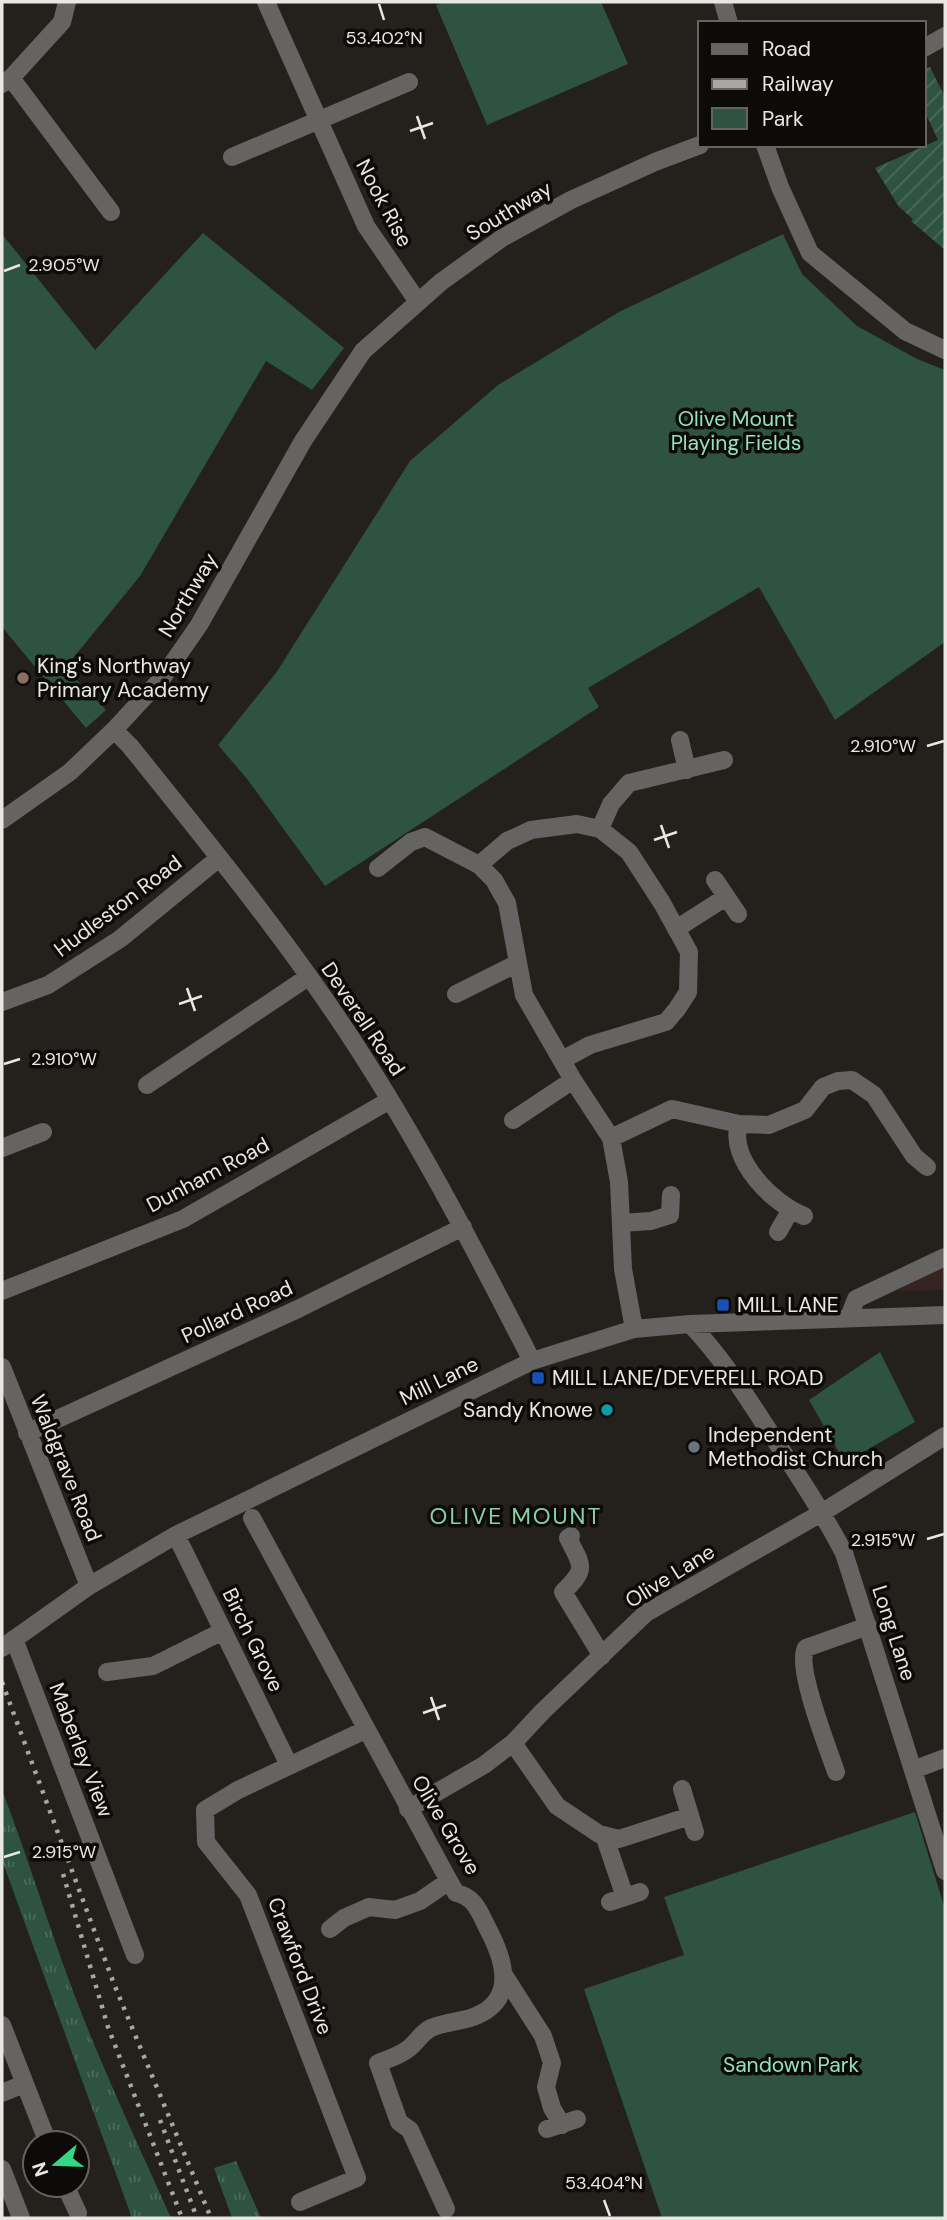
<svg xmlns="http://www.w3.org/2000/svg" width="947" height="2220" font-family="'DM Sans',sans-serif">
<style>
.medical{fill:#372321}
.grass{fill:url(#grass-tufts)}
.park{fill:#2e5340}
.garden{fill:url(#garden-furrows)}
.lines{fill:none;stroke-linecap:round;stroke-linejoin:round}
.minor{stroke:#666363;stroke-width:18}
.rail{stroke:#a9a7a3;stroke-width:4.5;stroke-dasharray:3.5 7;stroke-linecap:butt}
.ticks{fill:none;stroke:#e9e7e4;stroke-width:2.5}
.education-dot{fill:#8d6e63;stroke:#0c0b09;stroke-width:2.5}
.transit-dot{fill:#1a4fb4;stroke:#0c0b09;stroke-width:2.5}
.culture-dot{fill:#0f9aa8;stroke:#0c0b09;stroke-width:2.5}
.worship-dot{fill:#6b7280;stroke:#0c0b09;stroke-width:2.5}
.labels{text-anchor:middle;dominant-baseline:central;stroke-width:7;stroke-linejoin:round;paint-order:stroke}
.street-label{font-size:21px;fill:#e9e7e4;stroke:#0c0b09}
.park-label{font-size:21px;fill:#93e2ba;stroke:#0c0b09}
.poi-label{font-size:21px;fill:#e9e7e4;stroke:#0c0b09;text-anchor:start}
.neighbourhood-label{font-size:23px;letter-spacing:2px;fill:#8ad2a2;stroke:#0c0b09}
.ticks-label{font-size:18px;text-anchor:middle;fill:#e9e7e4;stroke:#0c0b09;stroke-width:7;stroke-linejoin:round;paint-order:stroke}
</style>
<defs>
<pattern id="grass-tufts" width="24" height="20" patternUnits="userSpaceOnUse" patternTransform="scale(1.75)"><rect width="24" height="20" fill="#2e5340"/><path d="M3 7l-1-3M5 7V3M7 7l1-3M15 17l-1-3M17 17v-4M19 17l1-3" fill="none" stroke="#4c6c5b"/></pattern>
<pattern id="garden-furrows" width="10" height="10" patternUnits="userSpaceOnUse" patternTransform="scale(1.75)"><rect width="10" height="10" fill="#2e5340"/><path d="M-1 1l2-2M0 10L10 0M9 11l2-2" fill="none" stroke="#4c6c5b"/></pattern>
</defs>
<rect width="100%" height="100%" fill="#24211d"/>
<path class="medical" d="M945,1265V1290L897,1291Z"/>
<path class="grass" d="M2,1790C31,1865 53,1942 83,2017C110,2085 141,2151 171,2218H132L2,1860Z
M236,2161L261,2218H232L214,2168Z"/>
<path class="park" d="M444,2H601L628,64L487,125L436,5Z
M203,233L344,348L312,390L266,361L140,576L65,668L106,710L86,728L2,627V234L95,350Z
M783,234L802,274L857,326L917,359L945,370V642L835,720L759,587L588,688L599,707L325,886L248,780L218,745L276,673L410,461L498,385L619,312Z
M880,1352L915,1422L845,1463L809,1400Z
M915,1812L945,1909V2218H662L584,1989L684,1955L664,1897Z"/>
<path class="garden" d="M930,67L945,97V250L911,221L913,219L899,207L875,168L938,140L924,110V69Z"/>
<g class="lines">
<path class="minor" d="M266,2L366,226L418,302
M723,2L729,23
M924,48L945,36
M11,78L111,212
M2,84L11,78L62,22L67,2
M765,145L780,187L810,253L905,331L945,350
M232,157L409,82
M114,730L130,746C200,833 271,920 333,1011C409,1122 471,1242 532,1361
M680,740L687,770
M2,820L70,772L114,730L163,677L199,625L303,441L363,351L441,282L502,238L571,200L655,162L700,145
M600,829L611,804L629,783L724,760
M479,865L507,841L531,830L577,824L600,829L629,852L662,903L689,952L688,992L677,1009L666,1022L590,1045L562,1060
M378,868L411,842L425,837L479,865L494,880L507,903L524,995L573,1080L611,1138L619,1182L623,1269L634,1329
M715,880L738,914
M676,929L726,897
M456,994L518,963
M2,1002L48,985L120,939L219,858
M147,1085L308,977
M513,1120L573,1080
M739,1124C728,1159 773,1204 804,1216
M611,1138L672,1109L739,1124L769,1125L805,1110L823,1087L838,1081L852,1080L874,1095L914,1156L927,1167
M2,1148L43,1132
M621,1223L651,1221L670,1215L671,1195
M778,1232L790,1211
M2,1291L183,1219L390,1100
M849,1317L856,1299L945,1257
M690,1324C720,1355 743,1391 767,1428C794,1469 821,1509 844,1553L945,1871
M2,1367L89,1586
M27,1433L298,1309L463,1227
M252,1518L449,1881L456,1893C476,1897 480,1914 489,1931C504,1960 516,1998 478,2015C464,2022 446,2021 431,2028C422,2032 416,2043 408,2049C399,2056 388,2059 378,2063L399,2122L410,2130L415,2141L446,2209
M176,1535L289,1765
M571,1536L568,1538C582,1566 588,1568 563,1592L602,1656
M14,1639L135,1955
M2,1648L89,1586L176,1535L532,1361L634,1329L690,1324L945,1315
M107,1672L153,1666L223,1631
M513,1743L557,1806L599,1834L619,1839L690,1816
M913,1770L945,1758
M836,1772C828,1748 795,1666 806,1648L868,1626
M682,1789L695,1832
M408,1809L484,1765L513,1743L543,1711L646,1613L823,1512L945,1436
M604,1835L625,1897
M610,1902L640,1892
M330,1929L344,1918L369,1907L395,1910L420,1901L449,1881
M504,1975L543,2036L552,2063L546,2087L552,2108L562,2125
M2,2025L48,2143
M2,2093L24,2084
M547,2129L577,2119
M2,2169L21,2218
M65,2185L78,2213
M300,2202L357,2178L248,1895L206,1842L205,1810L238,1790L365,1730"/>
<path class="rail" d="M2,1682L114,1984L211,2218
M63,1874L108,2027L182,2218
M160,2120L197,2218"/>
</g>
<path class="ticks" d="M379,4L384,20M417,116L425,139M410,131L433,123M4,271L20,265M927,746L944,741M661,825L669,848M654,840L677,832M187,988L195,1011M179,1004L202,996M4,1064L20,1059M927,1539L944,1534M431,1697L439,1720M423,1713L446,1705M4,1857L20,1852M604,2200L610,2216"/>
<circle class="education-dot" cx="23" cy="678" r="7"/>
<g class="transit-dot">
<rect x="716" y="1298" width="14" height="14" rx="3.5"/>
<rect x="531" y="1371" width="14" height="14" rx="3.5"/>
</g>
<circle class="culture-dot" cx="607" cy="1410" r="7"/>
<circle class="worship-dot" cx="694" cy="1447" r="7"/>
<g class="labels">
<g class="street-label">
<text transform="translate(384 203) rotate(62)">Nook Rise</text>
<text transform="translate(509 211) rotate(-31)">Southway</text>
<text transform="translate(188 595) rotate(-59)">Northway</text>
<text transform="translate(118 906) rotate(-37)">Hudleston Road</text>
<text transform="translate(363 1019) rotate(56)">Deverell Road</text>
<text transform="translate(208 1175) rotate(-28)">Dunham Road</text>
<text transform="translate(237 1312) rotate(-25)">Pollard Road</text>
<text transform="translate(439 1381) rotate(-26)">Mill Lane</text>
<text transform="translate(66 1468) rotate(68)">Waldgrave Road</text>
<text transform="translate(670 1576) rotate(-32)">Olive Lane</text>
<text transform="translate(894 1633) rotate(72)">Long Lane</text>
<text transform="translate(253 1640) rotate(64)">Birch Grove</text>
<text transform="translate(81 1750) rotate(69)">Maberley View</text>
<text transform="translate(446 1825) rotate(59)">Olive Grove</text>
<text transform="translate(300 1966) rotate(69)">Crawford Drive</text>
</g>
<g class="park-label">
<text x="736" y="419">Olive Mount<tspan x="736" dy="24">Playing Fields</tspan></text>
<text x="791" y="2065">Sandown Park</text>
</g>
<g class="poi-label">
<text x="37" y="666">King's Northway<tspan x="37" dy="24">Primary Academy</tspan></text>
<text x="737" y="1305">MILL LANE</text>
<text x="552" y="1378">MILL LANE/DEVERELL ROAD</text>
<text x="593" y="1410" text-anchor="end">Sandy Knowe</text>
<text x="708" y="1435">Independent<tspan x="708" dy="24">Methodist Church</tspan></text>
</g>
<g class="neighbourhood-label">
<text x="516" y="1516">OLIVE MOUNT</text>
</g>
</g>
<g class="ticks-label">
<text x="384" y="44">53.402°N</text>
<text x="64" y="271">2.905°W</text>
<text x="883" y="752">2.910°W</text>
<text x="64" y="1065">2.910°W</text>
<text x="883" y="1546">2.915°W</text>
<text x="64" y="1858">2.915°W</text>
<text x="604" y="2189">53.404°N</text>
</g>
<rect width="947" height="2220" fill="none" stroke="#e9e7e4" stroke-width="7"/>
<rect x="698" y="21" width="228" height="126" fill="#0c0b09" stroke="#646361" stroke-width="2"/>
<rect x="712" y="44" width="35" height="10" fill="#666363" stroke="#646361" stroke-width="2"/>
<text x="762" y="56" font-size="21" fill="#e9e7e4">Road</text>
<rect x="712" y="79" width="35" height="10" fill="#a9a7a3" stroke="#646361" stroke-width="2"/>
<text x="762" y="91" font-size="21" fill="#e9e7e4">Railway</text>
<rect x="712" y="108" width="35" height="21" fill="#2e5340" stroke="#646361" stroke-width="2"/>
<text x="762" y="126" font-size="21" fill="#e9e7e4">Park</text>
<g transform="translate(56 2164) rotate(251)"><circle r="33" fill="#0c0b09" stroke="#646361" stroke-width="2"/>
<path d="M0-5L12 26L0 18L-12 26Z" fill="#34d881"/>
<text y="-10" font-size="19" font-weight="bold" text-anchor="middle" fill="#e9e7e4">N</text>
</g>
</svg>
